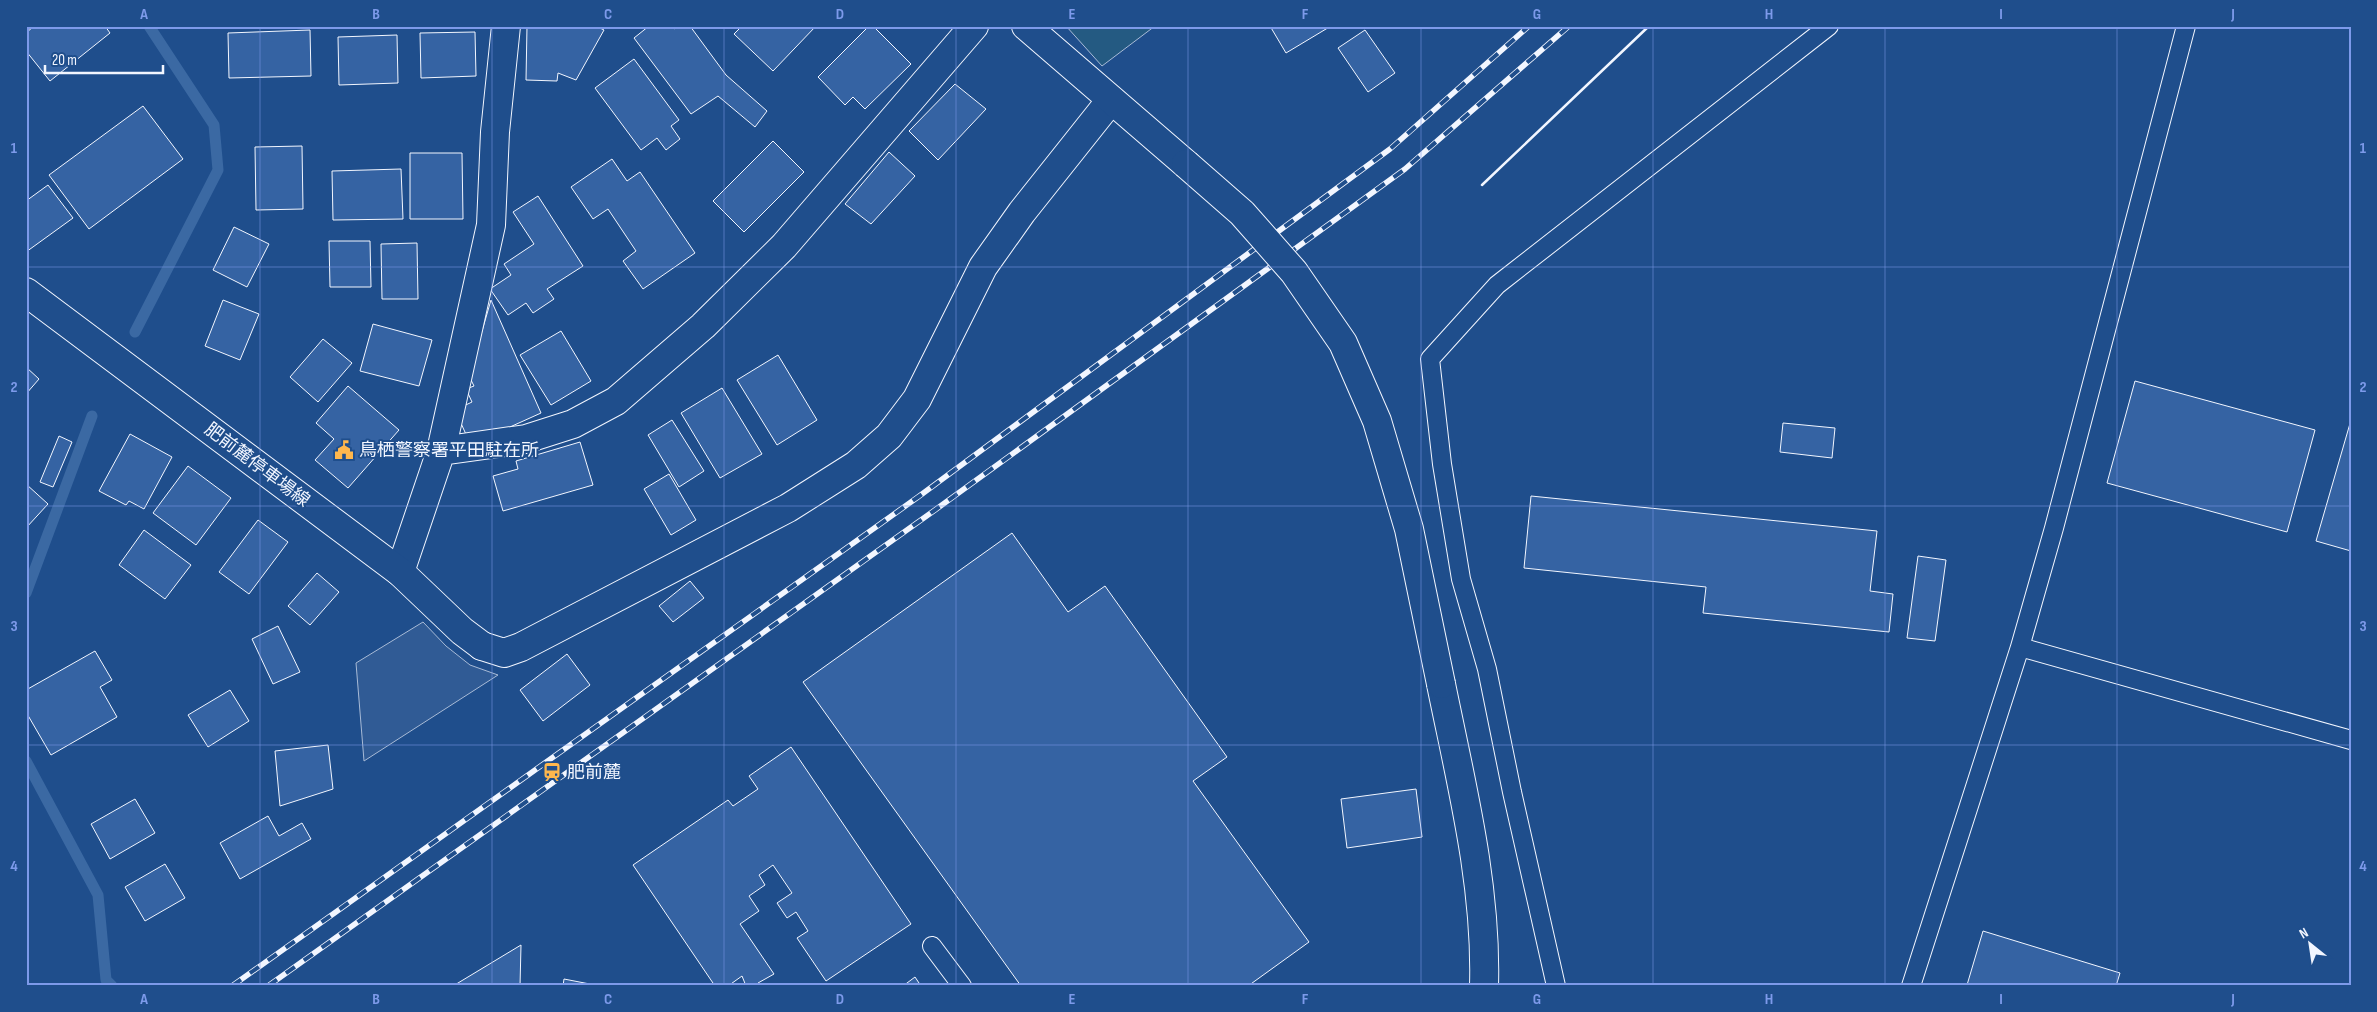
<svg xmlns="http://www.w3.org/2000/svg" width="2377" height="1012" font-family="'Sofia Sans Condensed','Noto Sans JP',sans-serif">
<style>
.green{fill:#245a82;stroke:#a8bbd7}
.parking{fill:#305b95;stroke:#a8bbd7}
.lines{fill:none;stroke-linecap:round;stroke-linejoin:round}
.stream{stroke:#3b69a3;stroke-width:11}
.building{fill:#3563a3;stroke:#f2f6ff}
.lane-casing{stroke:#f2f6ff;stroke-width:20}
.street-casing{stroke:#f2f6ff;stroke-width:30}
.secondary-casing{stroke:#f2f6ff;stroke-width:30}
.lane{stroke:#1f4e8c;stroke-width:18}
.street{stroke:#1f4e8c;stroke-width:28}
.secondary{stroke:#1f4e8c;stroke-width:28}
.rail-casing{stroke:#f2f6ff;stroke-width:5.5}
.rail{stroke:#1f4e8c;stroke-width:4;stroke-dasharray:11;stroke-linecap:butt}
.secondary-bridge-casing{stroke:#f2f6ff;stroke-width:30;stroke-linecap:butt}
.secondary-bridge{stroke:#1f4e8c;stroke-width:28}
.wall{stroke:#f2f6ff;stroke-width:2.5}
.grid{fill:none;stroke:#7d9aea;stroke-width:1;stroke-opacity:0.55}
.labels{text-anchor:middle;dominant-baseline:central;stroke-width:4;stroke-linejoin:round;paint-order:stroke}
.poi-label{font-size:18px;fill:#f2f6ff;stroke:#1f4e8c;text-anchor:start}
.street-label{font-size:18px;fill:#f2f6ff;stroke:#1f4e8c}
.neatline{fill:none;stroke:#7d9aea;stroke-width:2}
.grid-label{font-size:16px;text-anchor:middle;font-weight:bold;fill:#7d9aea}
</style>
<rect width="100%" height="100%" fill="#1f4e8c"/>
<path class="green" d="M1066,26H1155L1102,66Z"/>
<path class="parking" d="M423,622L446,646L470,665L498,675L364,761L356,663Z"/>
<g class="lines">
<path class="stream" d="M135,332L218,170L214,125L149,26
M26,593L92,416
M26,761L98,895L106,980L112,986"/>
</g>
<path class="building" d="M34,26H105L110,33L50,81L26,51V33Z
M527,26H596L604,30L576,80L558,73L557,81L526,80Z
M649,26H672L674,29L678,26H690L726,75L767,111L755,127L718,96L691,114L634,38Z
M742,26H816L773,71L734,34Z
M869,26H873L911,64L865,109L853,97L845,105L818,77Z
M1270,26H1331L1286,53Z
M310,30L311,76L229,78L228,33Z
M1365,30L1395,73L1368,92L1338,48Z
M475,32L476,76L421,78L420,33Z
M397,35L398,83L339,85L338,37Z
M634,59L679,120L671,126L680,139L666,150L657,138L641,150L595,88Z
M955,84L986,109L938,160L909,131Z
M143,106L183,159L89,229L49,175Z
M773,141L804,172L744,232L713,201Z
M302,146L303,209L256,210L255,147Z
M889,152L915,176L871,224L845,204Z
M410,153H462L463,219H410Z
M612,159L627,181L640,172L695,253L643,289L623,261L636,251L608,209L593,219L571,187Z
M401,169L403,219L333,220L332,171Z
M48,185L73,218L26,252V201Z
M538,196L583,266L547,289L554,299L533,313L526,303L508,315L490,289L511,275L504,264L534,244L513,212Z
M234,227L269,244L247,287L213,270Z
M329,241H370L371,287H330Z
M417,243L418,299H382L381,244Z
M223,300L259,314L240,360L205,346Z
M491,300L541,413L490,436L469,441L455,410L472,402L466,389L474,386L469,376Z
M373,324L432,340L419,386L360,371Z
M561,331L591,381L551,405L520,355Z
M323,339L352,363L318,402L290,377Z
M778,355L817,420L777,445L737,380Z
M26,367L39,379L26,394Z
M2135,381L2315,430L2287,532L2107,483Z
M348,386L399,430L348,488L315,460L334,439L316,423Z
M722,388L762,454L720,478L681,413Z
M672,420L704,471L679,487L648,435Z
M2351,420V551L2316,541Z
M1783,423L1835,428L1832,458L1780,452Z
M130,434L172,457L144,509L129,501L126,505L99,491Z
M59,436L72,442L53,487L40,482Z
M580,442L593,485L503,511L493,476L518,469L516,461Z
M188,466L231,498L196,545L153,513Z
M669,474L696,520L671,535L644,489Z
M26,484L48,504L26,528Z
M1531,496L1877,531L1870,591L1893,594L1889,632L1703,613L1706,587L1524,568Z
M258,520L288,542L249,594L219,572Z
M144,530L191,565L165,599L119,565Z
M1012,533L1068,612L1105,586L1227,757L1193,781L1309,942L1248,986H1021L803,682Z
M1918,556L1946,560L1935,641L1907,638Z
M317,573L339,592L310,625L288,606Z
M690,581L704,598L673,622L659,606Z
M278,626L300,672L273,684L252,639Z
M95,651L112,680L100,687L117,717L51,755L26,712V690Z
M567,654L590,685L543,721L520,690Z
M230,690L249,721L208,747L188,715Z
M328,745L333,789L280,806L275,751Z
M791,747L911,924L826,981L797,938L808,931L796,912L787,918L777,903L792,893L773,865L759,875L765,885L749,896L759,911L740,924L774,974L758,983V986H746L742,976L728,986H715L633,865L728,800L733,806L758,789L749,776Z
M1416,789L1422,837L1347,848L1341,799Z
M135,799L155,833L110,859L91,824Z
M268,816L279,836L302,823L311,839L240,879L220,843Z
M165,864L185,898L145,921L125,887Z
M1983,931L2120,973L2116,986L1967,985Z
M521,945L520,986H453Z
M915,977L921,986H903Z
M564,979L600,986H563Z"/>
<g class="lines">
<g class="lane-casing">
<path id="lane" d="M2020,647L2351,740
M932,946L962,986
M1556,986L1512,792L1487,669L1461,579L1442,464L1430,359L1497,285L1829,26
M1911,986L2020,647L2054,528L2186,26"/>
</g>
<g class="street-casing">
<path id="street" d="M441,451L526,439L573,424L616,401L703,326L784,246L974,26
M400,572L441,451L491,225L495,132L506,26
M482,646L504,653L521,647L788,508L856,465L889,436L917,399L983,267L1022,212L1111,100"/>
</g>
<g class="secondary-casing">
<path id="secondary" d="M1026,26L1186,164
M26,292L400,572L462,631L482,646
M1441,684C1461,783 1487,884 1484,986"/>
</g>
<use href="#lane" class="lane"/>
<use href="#street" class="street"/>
<use href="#secondary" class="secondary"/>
<g class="rail-casing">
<path id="rail" d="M232,986L918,497L1390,149L1529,26
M268,986L935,510L1405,169L1569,26"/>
</g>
<use href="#rail" class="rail"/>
<g class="secondary-bridge-casing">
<path id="secondary-bridge" d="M1186,164L1242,213L1294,272L1343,343L1377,421L1409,529L1441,684"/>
</g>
<use href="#secondary-bridge" class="secondary-bridge"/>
<path class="wall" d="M1482,185L1649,26"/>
</g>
<path class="grid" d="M260,26V986M492,26V986M724,26V986M956,26V986M1188,26V986M1421,26V986M1653,26V986M1885,26V986M2117,26V986M26,267H2351M26,506H2351M26,745H2351"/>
<defs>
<g id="civic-bare" transform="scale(1.5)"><path d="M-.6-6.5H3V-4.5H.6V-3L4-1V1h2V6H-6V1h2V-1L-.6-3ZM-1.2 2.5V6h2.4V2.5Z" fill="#ffb74d" stroke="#1f4e8c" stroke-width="2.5" paint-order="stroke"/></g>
<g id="station-bare" transform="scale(1.5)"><path d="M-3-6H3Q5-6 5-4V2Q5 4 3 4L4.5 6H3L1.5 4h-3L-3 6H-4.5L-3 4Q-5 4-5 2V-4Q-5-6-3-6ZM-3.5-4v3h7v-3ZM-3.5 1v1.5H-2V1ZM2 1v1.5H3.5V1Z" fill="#ffb74d" stroke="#1f4e8c" stroke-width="2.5" paint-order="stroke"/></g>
</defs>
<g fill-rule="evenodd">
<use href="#civic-bare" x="344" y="450"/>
<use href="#station-bare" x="552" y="772"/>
</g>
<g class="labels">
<g class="poi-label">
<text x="359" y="450">鳥栖警察署平田駐在所</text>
<text x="567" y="772">肥前麓</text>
</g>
<g class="street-label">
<text transform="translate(257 465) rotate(37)">肥前麓停車場線</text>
</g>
</g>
<rect width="2377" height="1012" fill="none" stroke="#1f4e8c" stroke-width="55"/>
<g transform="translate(2310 944) rotate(330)" stroke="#1f4e8c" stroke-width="4" paint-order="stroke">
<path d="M0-4L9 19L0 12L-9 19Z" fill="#f2f6ff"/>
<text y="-8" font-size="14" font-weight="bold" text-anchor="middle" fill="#f2f6ff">N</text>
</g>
<path d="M45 65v8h118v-8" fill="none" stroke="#f2f6ff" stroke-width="2.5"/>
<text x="52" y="65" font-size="15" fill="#f2f6ff" stroke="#1f4e8c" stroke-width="4" paint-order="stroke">20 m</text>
<rect x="28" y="28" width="2322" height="956" class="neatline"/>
<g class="grid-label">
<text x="144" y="19">A</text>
<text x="376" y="19">B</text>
<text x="608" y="19">C</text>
<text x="840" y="19">D</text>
<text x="1072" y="19">E</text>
<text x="1305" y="19">F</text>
<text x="1537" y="19">G</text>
<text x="1769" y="19">H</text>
<text x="2001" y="19">I</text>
<text x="2233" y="19">J</text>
<text x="14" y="153">1</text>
<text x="2363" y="153">1</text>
<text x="14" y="392">2</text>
<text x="2363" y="392">2</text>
<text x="14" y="631">3</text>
<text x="2363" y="631">3</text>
<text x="14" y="871">4</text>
<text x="2363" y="871">4</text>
<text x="144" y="1004">A</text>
<text x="376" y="1004">B</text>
<text x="608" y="1004">C</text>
<text x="840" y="1004">D</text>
<text x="1072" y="1004">E</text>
<text x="1305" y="1004">F</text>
<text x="1537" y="1004">G</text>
<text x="1769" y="1004">H</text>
<text x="2001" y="1004">I</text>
<text x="2233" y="1004">J</text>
</g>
</svg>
